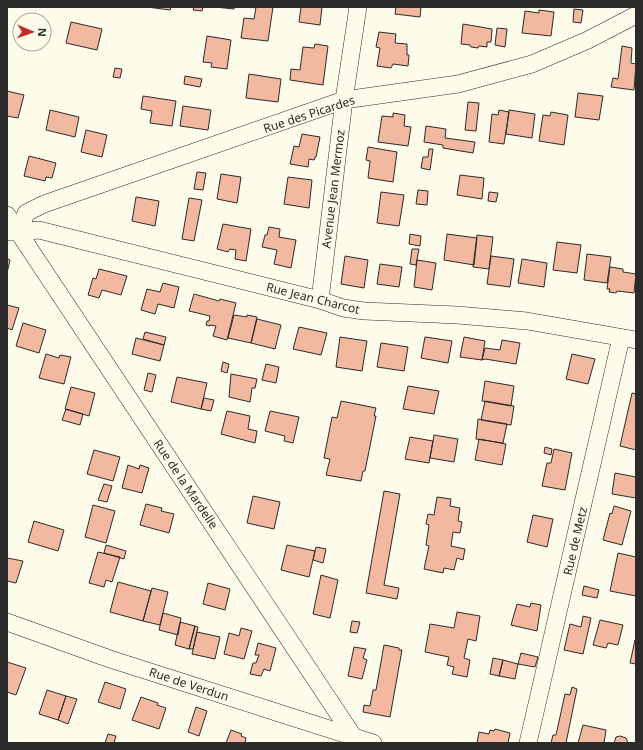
<svg xmlns="http://www.w3.org/2000/svg" width="643" height="750" font-family="'Noto Sans',sans-serif">
<style>
.building{fill:#f2b8a0;stroke:#2b2b2b}
.lines{fill:none;stroke-linecap:round;stroke-linejoin:round}
.street-casing{stroke:#2b2b2b;stroke-width:18}
.street{stroke:#fdfbea;stroke-width:17}
.labels{text-anchor:middle;dominant-baseline:central;stroke-width:3;stroke-linejoin:round;paint-order:stroke}
.street-label{font-size:12px;fill:#2b2b2b;stroke:#fdfbea}
</style>
<rect width="100%" height="100%" fill="#fdfbea"/>
<path class="building" d="M147,7H171L170,10Z
M194,7H203L202,11L193,10Z
M215,7H235L234,9Z
M256,7H273L268,41L241,38L244,18L254,19Z
M301,7H322L320,25L299,22Z
M396,7H421L420,17L395,14Z
M574,9L583,10L581,23L573,22Z
M539,10L554,12L551,36L522,33L525,11L539,13Z
M71,22L102,29L97,50L66,43Z
M463,24L492,29L491,42H487V47L479,46L478,48L471,47L470,45L461,44Z
M497,28L507,29L505,47L495,45Z
M379,32L396,34L395,43L407,44V55H409L408,66L393,64L391,68L377,66L380,48L376,47Z
M207,36L231,40L227,69L211,67L212,63L203,62Z
M315,44L328,46L323,85L290,80L291,69L300,70L303,47L314,48Z
M622,46L632,48L631,63L636,64L634,90L611,87L613,78L618,79Z
M115,68L122,69L120,78L113,77Z
M249,74L281,79L278,102L246,98Z
M185,76L202,79L200,87L184,84Z
M7,91L24,95L18,118L7,116Z
M578,93L603,96L599,120L575,117Z
M143,96L176,101L172,126L150,123L152,111L141,109Z
M468,102L479,103L476,131L465,130Z
M183,106L211,110L208,130L180,126Z
M50,110L79,117L75,137L46,130Z
M499,110L509,112L504,144L489,142L492,114L498,115Z
M509,110L535,114L532,138L506,134Z
M551,112L568,115L564,145L539,141L543,115L550,116Z
M393,113L405,115L404,126L411,127L408,146L378,142L382,116L393,117Z
M426,126L446,129L445,138L475,142L473,153L443,148V145L424,142Z
M86,130L107,135L102,157L81,152Z
M302,134L320,137L316,157H315L314,160L309,159L308,167L290,164L294,146L299,147Z
M368,147L397,152L393,182L368,178L370,161L366,160Z
M429,149H433L430,170L421,168L423,157H428Z
M29,156L56,163L52,178L46,177L45,181L24,176Z
M197,172L206,173L203,190L194,189Z
M221,174L241,177L237,203L217,199Z
M460,175L484,178L482,199L457,195Z
M288,177L312,180L309,208L284,204Z
M418,190L428,191L427,205L416,204Z
M381,192L404,195L399,226L377,223Z
M489,192L498,193L496,202L488,201Z
M136,197L159,201L155,226L132,221Z
M189,198L202,200L194,241L182,239Z
M223,224L251,229L246,261L235,259L236,250L230,249L228,252L217,249Z
M269,227L280,229L279,237L296,240L291,268L274,264L277,250L262,247L265,235H267Z
M410,234L421,236L420,246L409,244Z
M447,234L477,238L474,265L444,260Z
M477,235L493,237L489,269L473,267Z
M557,242L581,245L577,273L553,270Z
M412,249H419L416,265L410,264Z
M587,254L611,257L607,283L584,280Z
M345,256L368,260L364,288L341,284Z
M491,256L514,259L510,287L487,284Z
M7,259L10,260L7,273Z
M522,259L547,263L544,287L518,283Z
M417,260L436,263L432,290L414,287Z
M380,264L402,267L399,287L377,284Z
M610,267L623,269V272L636,274L634,293L617,291L616,293L609,292L610,289H607Z
M99,269L127,276L121,295L102,290L99,298L88,295L93,278L96,279Z
M163,283L179,287L174,308L158,304L155,314L141,310L147,289L160,292Z
M194,294L219,301L220,299L236,303L227,340L213,336L216,326L210,325V326L206,325L207,321H209L210,316L189,311Z
M7,305L19,308L12,330L7,328Z
M234,315L247,317V315L257,317L251,343L228,338Z
M257,319L281,325L275,349L251,343Z
M23,323L46,330L39,353L16,346Z
M299,327L327,333L321,355L293,349Z
M145,332L166,337L164,345L143,339Z
M340,337L367,341L362,371L336,367Z
M425,337L452,341L448,363L421,358Z
M464,337L485,341L482,360L460,357Z
M136,338L164,345L160,361L132,354Z
M502,340L520,343L516,364L485,359L482,360L485,348L500,350Z
M381,343L408,347L404,371L377,367Z
M46,354L59,358L60,355L71,357L64,384L39,378Z
M572,354L595,359L588,384L566,379Z
M223,362L229,364L227,373L221,371Z
M266,364L279,367L276,383L262,380Z
M148,373L156,375L152,392L144,390Z
M231,374L257,379L255,388H252L250,402L229,397Z
M177,377L207,383L201,409L171,402Z
M485,381L514,386L511,406L482,401Z
M408,386L439,391L434,414L403,409Z
M71,387L95,393L89,416L65,409Z
M632,393L636,394V450L620,446Z
M204,398L214,400L211,411L201,409Z
M341,401L376,408L374,416H376L365,471H363L361,481L326,475L330,459L324,458L332,417L337,418Z
M485,401L514,406L511,425L481,420Z
M66,409L83,414L80,425L62,420Z
M227,411L250,416L248,429L257,431L255,443L221,434Z
M270,411L299,417L293,443L284,441L285,436L265,431Z
M478,419L507,424L503,443L476,439Z
M434,435L458,439L454,462L430,458Z
M410,437L433,441L429,463L405,459Z
M479,439L506,444L502,465L475,460Z
M545,447L552,449L551,455L544,453Z
M554,449L572,453L565,490L542,486L547,463H551Z
M94,450L120,457L113,481L87,474Z
M128,465L139,469L140,465L149,468L142,493L122,488Z
M615,473L636,477V498L612,494Z
M104,484L112,486L107,502L98,500Z
M384,491L400,494L384,585L399,588L397,599L366,593Z
M253,496L280,502L274,529L247,523Z
M437,497L451,499L450,506L460,508L458,521L462,522L460,533L453,532L451,546L465,549L463,560L457,558L454,570L444,568L443,573L424,569L429,546L426,545L429,525L426,524L428,514L434,515Z
M146,504L162,508L161,511L174,514L169,533L140,525Z
M93,505L115,511L106,543L85,537Z
M614,506L631,511L622,545L603,540L610,513L612,514Z
M533,515L553,519L547,547L527,542Z
M34,521L64,530L58,551L28,542Z
M106,545L126,551L124,559L104,553Z
M287,545L315,551L309,577L281,570Z
M316,547L326,549L323,563L313,560Z
M98,552L120,557L112,582L106,580L104,587L89,583Z
M618,553L636,557V596L610,591Z
M7,558L23,561L16,583L7,581Z
M321,575L338,580L330,618L313,614Z
M118,582L151,591L143,621L110,612Z
M208,583L230,589L225,610L203,604Z
M584,586L599,590L597,598L582,595Z
M152,588L168,592L160,625L143,621Z
M531,603L541,605L537,631L511,625L517,604L530,607Z
M457,612L480,616L476,641L468,639L464,658L470,660L467,677L452,674L454,667L447,665L449,657L425,652L430,624L454,628Z
M163,613L181,618L178,635L159,630Z
M583,616L591,618L583,654L564,650L570,624L581,627Z
M600,620L623,625L618,645L608,643L606,648L593,645Z
M352,621L360,622L357,633L350,632Z
M180,622L195,626L189,649L175,645Z
M195,626L198,627L193,649H189Z
M241,628L252,631L244,659L224,654L229,633L239,636Z
M197,632L220,637L215,659L192,654Z
M635,640H636V664L630,663Z
M258,643L276,648L270,671L264,669L261,676L250,674L253,663H256L259,655H255Z
M384,645L399,648V650H402L390,717L363,712L364,705L370,706L373,690H376Z
M354,647L366,649L363,658L367,660L362,679L348,676Z
M521,653L538,657L535,667L518,664Z
M493,658L503,660L499,676L490,674Z
M503,660L518,664L515,679L499,676Z
M7,662L26,668L16,695L7,692Z
M105,682L126,689L120,709L98,702Z
M572,687L577,689L566,743H551L553,735H556L565,694L570,695Z
M47,690L66,696L58,720L39,714Z
M66,696L77,699L68,724L58,720Z
M141,697L158,703L157,705L166,708L159,729L132,720Z
M196,707L207,711L199,736L188,732Z
M583,725L606,730L604,743H578Z
M495,729L510,733L508,743H477L479,732L489,734L490,730L494,731Z
M231,730L242,734L241,736L246,738L245,743H226Z
M108,734L116,736L114,743H105Z
M620,736L626,738L628,743H614L616,737Z"/>
<g class="lines">
<g class="street-casing">
<path id="street" d="M7,215L353,736
M7,232H19L39,230L320,300L343,308L364,311L457,315L527,321L636,340
M19,232L26,213L44,204L344,100L458,84L532,64L588,40L636,15
M320,300L344,100L358,7
M7,622L110,659L373,743
M528,743L621,338"/>
</g>
<use href="#street" class="street"/>
</g>
<g class="labels">
<g class="street-label">
<text transform="translate(309 114) rotate(-18)">Rue des Picardes</text>
<text transform="translate(333 189) rotate(-83)">Avenue Jean Mermoz</text>
<text transform="translate(313 298) rotate(14)">Rue Jean Charcot</text>
<text transform="translate(186 484) rotate(56)">Rue de la Mardelle</text>
<text transform="translate(575 541) rotate(-77)">Rue de Metz</text>
<text transform="translate(189 684) rotate(18)">Rue de Verdun</text>
</g>
</g>
<rect width="643" height="750" fill="none" stroke="#2b2b2b" stroke-width="16"/>
<g transform="translate(32 32) rotate(92)"><circle r="19" fill="#fdfbea" stroke="#a9a89e"/>
<path d="M0-3L7 15L0 10L-7 15Z" fill="#c62828"/>
<text y="-6" font-size="11" font-weight="bold" text-anchor="middle" fill="#2b2b2b">N</text>
</g>
</svg>
